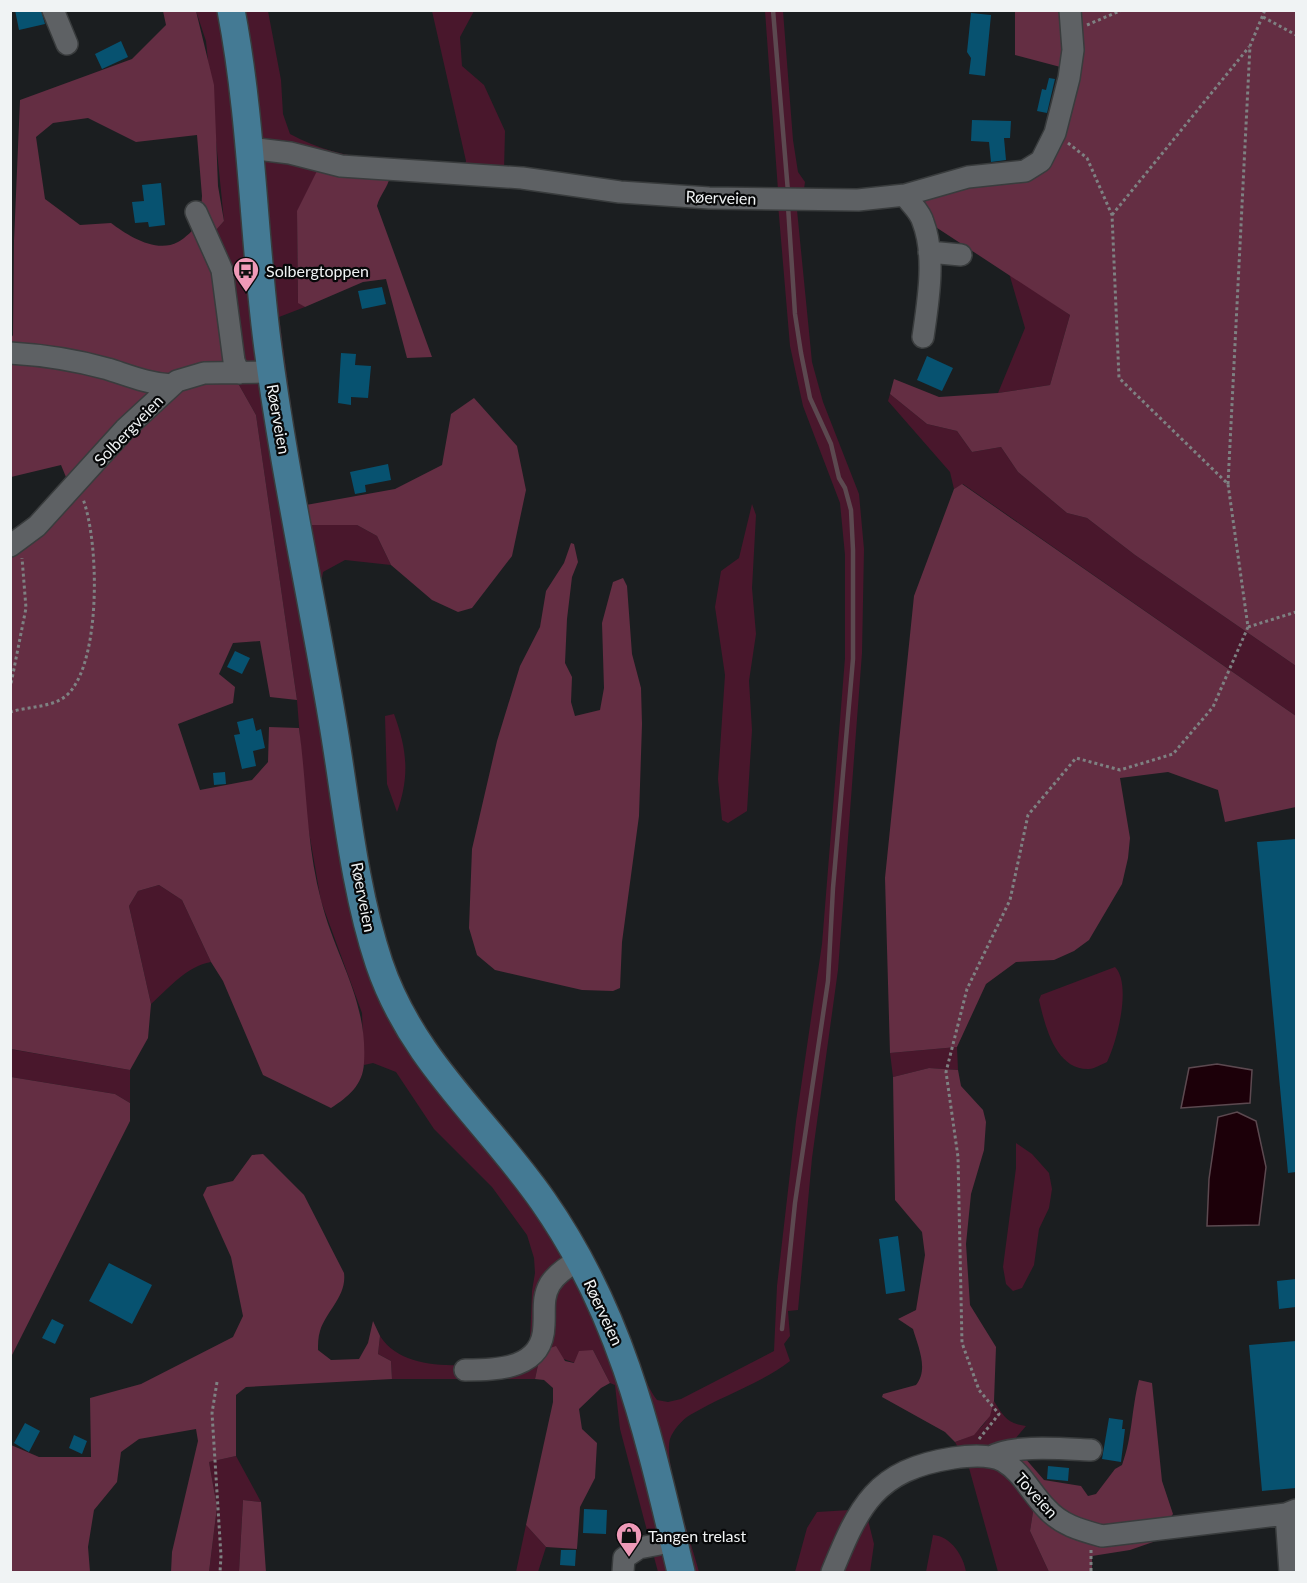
<svg xmlns="http://www.w3.org/2000/svg" width="1307" height="1583" font-family="Lato,sans-serif">
<style>
.green{fill:#49172c;fill-rule:evenodd}
.forest{fill:#642e43;fill-rule:evenodd}
.water{fill:#1c0009;stroke:#5c4950;stroke-width:1.5}
.lines{fill:none;stroke-linecap:round;stroke-linejoin:round}
.stream{stroke:#5c4950;stroke-width:4.5}
.building{fill:#075270}
.minor-casing{stroke:#393c3d;stroke-width:24}
.major-casing{stroke:#393c3d;stroke-width:30}
.path{stroke:#7e8182;stroke-width:3;stroke-dasharray:3 3;stroke-linecap:butt}
.minor{stroke:#5e6164;stroke-width:21}
.major{stroke:#447a94;stroke-width:27}
.labels{text-anchor:middle;dominant-baseline:central;stroke-width:4.5;stroke-linejoin:round;paint-order:stroke}
.street-label{font-size:16px;fill:#f0f3f4;stroke:#070809}
.poi-label{font-size:16px;fill:#f0f3f4;stroke:#070809;text-anchor:start}
</style>
<rect width="100%" height="100%" fill="#1b1e20"/>
<path class="green" d="M196,11H268L281,80L283,114L290,134C345,164 403,161 464,167L466,161L432,11H474L460,37L462,66L484,85L505,131L504,170L664,189L778,190L765,11H783L793,140L798,172L805,182L802,203L797,210L812,362L823,402L859,494L864,549L862,653L838,970L812,1158L798,1310L788,1311L790,1336L784,1344L790,1361C760,1384 723,1395 690,1415C682,1420 673,1430 670,1439C663,1462 692,1545 699,1572H658L620,1429L615,1385L610,1383L593,1350L575,1363L541,1351L535,1379H392L391,1361L378,1354L380,1336C404,1374 467,1365 507,1363L530,1342L532,1291L535,1273L534,1258L527,1235L492,1187L434,1129L396,1072L373,1063L364,1065L362,1013L321,901L306,815L297,700L256,415L230,369L210,237L224,221L206,41ZM390,176L778,204L790,346L803,406L840,503L845,555V658L822,944L796,1121L777,1286L774,1351L681,1399L668,1402L657,1400C642,1380 636,1349 625,1325C611,1292 595,1260 576,1229C529,1150 454,1090 413,1007C383,948 372,881 360,816C346,739 334,662 321,584L323,572L345,560L391,565L377,536L357,525L310,524L295,436L279,317L305,307L298,302L297,212Z
M1009,273L1070,315L1050,385L998,393L1025,328Z
M890,394L927,424L957,431L972,452L1001,447L1018,472L1067,513L1087,518L1135,555L1296,666V716L963,484L954,489L950,472L888,401Z
M752,504L756,515L752,588L756,634L749,681L752,730L747,811L728,823L722,820L718,779L725,675L715,607L721,571L739,558Z
M394,714C407,749 410,776 397,812L387,784L385,716Z
M159,885L182,900L211,962C187,966 169,988 151,1004L129,906L138,891Z
M1115,967C1132,984 1117,1042 1107,1062C1102,1064 1094,1069 1089,1069C1055,1070 1045,1025 1039,1000L1041,995Z
M957,1047L958,1070L929,1068L893,1077L890,1053Z
M10,1049L130,1070V1103L115,1094L11,1077Z
M1016,1143L1032,1154L1049,1173L1052,1189L1049,1208L1039,1229L1034,1265L1022,1288L1013,1291L1006,1284L1003,1267L1016,1168Z
M994,1401C1003,1416 1008,1424 1026,1426L1009,1446L1021,1488L1033,1512L1030,1531L1049,1572H998L969,1468L955,1442C978,1434 988,1425 994,1401Z
M236,1456L261,1502L243,1500L239,1572H209L217,1507L209,1462Z
M850,1510L868,1520L874,1544L870,1572H795L807,1528L817,1512Z
M526,1525L546,1547L538,1572H516Z
M933,1535C951,1536 964,1557 966,1572H926Z"/>
<path class="forest" d="M163,11H196L214,85L218,186L224,221L210,237L230,369L256,415L297,700L270,697L260,641L233,643L219,674L235,687L233,703L178,724L200,790L252,780L268,762L269,727L299,728C307,785 306,844 321,900C335,957 368,1000 364,1063C363,1085 348,1097 331,1108L263,1075L223,981L211,962L182,900L159,885L138,891L129,906L151,1004L148,1038L130,1070L11,1049V553L75,499L61,465L11,477L10,340L13,335L14,241L20,100L132,59L166,25ZM88,118L136,142L197,135L202,196L200,224C193,229 186,238 178,242C156,254 127,235 111,223L80,225L45,199L36,137L53,123Z
M1015,11H1296V666L1135,555L1087,518L1067,513L1018,472L1001,447L972,452L957,431L927,424L890,394L894,379L939,397L998,393L1050,385L1070,315L925,220L919,196L1033,169L1068,69L1015,55Z
M321,163L390,176C388,188 380,194 377,206L432,357L407,358L386,279L363,282L305,307L298,303L297,211Z
M474,398L517,446L526,490L512,556L472,608L458,612L432,600L391,565L377,536L357,525H310L306,505L395,489L442,465L451,414Z
M962,484L1296,716V807L1225,822L1218,790L1168,772L1120,778L1130,838L1128,858L1122,884L1089,940L1074,951L1054,960L1016,962L986,984L957,1047L890,1053L885,878L914,596L954,489Z
M571,543L574,544L578,562L572,577L567,619L565,663L572,677L571,702L575,716L600,710L604,688L602,623L613,582L623,578L627,586L632,654L641,688L642,724L639,816L622,942L620,988L613,991L582,990L495,970L477,955L469,928L472,849L497,741L520,666L540,627L546,591L564,563Z
M929,1068L958,1070L961,1086L983,1110L986,1122L984,1150L971,1194L966,1244L970,1305L996,1347L994,1401L990,1416L974,1435L955,1442L945,1432L882,1397L883,1394L916,1385C929,1369 918,1347 913,1329L898,1319L916,1310L925,1255L922,1232L895,1200L893,1077Z
M11,1077L115,1094L130,1103V1121L11,1357Z
M263,1154L304,1195L344,1273C347,1296 326,1311 320,1331C318,1337 318,1344 318,1350L331,1360L359,1359L368,1343L373,1321L380,1336L378,1354L391,1361L392,1379L246,1387L236,1395V1456L209,1462L217,1507L209,1572H171L172,1552L198,1441L196,1429L139,1439L121,1452L117,1482L94,1510L88,1547L90,1572H11V1445L39,1457H91L90,1398L141,1384L233,1337L243,1316L231,1257L203,1195L207,1187L233,1181L252,1155Z
M556,1346L565,1361L574,1363L579,1351L593,1350L610,1383L601,1388L579,1409L582,1429L597,1443L595,1478L580,1507L577,1549L546,1547L526,1525L553,1402V1388L544,1380L535,1379L541,1351Z
M1139,1380L1152,1383L1162,1481L1173,1514L1153,1542L1130,1550L1092,1556V1572H1049L1030,1531L1033,1512L1021,1488L1009,1446L1024,1457L1044,1480L1081,1486L1088,1496L1096,1494L1115,1469L1122,1465C1133,1435 1131,1411 1139,1380Z
M243,1500L261,1502L266,1572H239Z"/>
<path class="water" d="M1217,1064L1252,1070L1250,1103L1181,1108L1189,1068Z
M1237,1112L1256,1121L1266,1167L1259,1225L1207,1226L1209,1179L1218,1117Z"/>
<g class="lines">
<path class="stream" d="M773,10L788,192
M782,1329L795,1203L828,981L833,888L853,659V550L851,510L845,488L839,478L831,444L810,398L801,353L795,314L788,206"/>
</g>
<path class="building" d="M15,10H41L45,24L19,30Z
M971,13L991,15L985,76L969,74L971,58L967,52Z
M121,41L128,57L102,69L95,54Z
M1049,78L1055,79L1047,113L1037,111L1042,89L1046,90Z
M972,120L1011,121L1010,138H1004L1006,160L991,162L989,142L971,141Z
M161,183L165,225L149,227L148,222L135,223L132,202L144,201L142,185Z
M382,287L386,304L362,309L358,291Z
M341,353L356,354L355,365L371,366L368,398L351,397V405L338,403Z
M927,356L953,368L942,391L917,380Z
M388,464L391,480L365,485L366,492L355,494L350,472Z
M235,651L250,658L242,674L227,667Z
M253,718L256,731L261,729L265,748L253,751L256,766L242,769L234,735L240,734L237,722Z
M225,772L226,784L214,785L213,773Z
M1296,839V1172L1288,1173L1257,842Z
M898,1236L905,1291L886,1294L879,1239Z
M109,1263L152,1285L132,1324L89,1301Z
M1296,1279V1307L1279,1309L1277,1281Z
M52,1319L64,1325L55,1344L42,1338Z
M1296,1341V1488L1262,1491L1249,1345Z
M1109,1418L1123,1420L1122,1429H1125L1121,1462L1102,1459Z
M25,1423L40,1431L29,1452L14,1443Z
M74,1435L87,1441L82,1454L69,1448Z
M1048,1466L1069,1468L1068,1481L1047,1479Z
M584,1509L607,1510L606,1534L583,1533Z
M561,1550H576L575,1566L560,1565Z"/>
<g class="lines">
<g class="minor-casing">
<path id="minor" d="M53,10L67,44
M249,148L290,153L341,166L522,178L620,192L709,198L858,200L905,195L968,177L1025,171L1041,161L1055,133L1069,78L1073,50L1070,10
M905,195C911,205 920,211 923,222C936,256 928,302 923,337
M196,212L222,270L234,361L239,373
M929,252L961,255
M10,353C44,355 76,360 108,369C130,376 149,384 172,385
M10,546L37,526L125,429L177,381L204,373L271,372
M465,1370C499,1370 543,1369 544,1325C545,1310 542,1298 550,1284C557,1273 568,1266 579,1260
M991,1457C1011,1444 1066,1449 1091,1450
M1286,1514L1290,1572
M623,1572L624,1558L639,1548L660,1544
M832,1572C859,1506 875,1470 953,1458C967,1456 990,1454 1003,1461C1022,1472 1031,1493 1046,1508C1061,1525 1080,1530 1102,1536L1286,1514L1296,1510"/>
</g>
<g class="major-casing">
<path id="major" d="M231,10C252,119 253,231 267,341C283,467 311,593 332,718C346,799 353,885 379,963C412,1061 486,1119 543,1201C624,1317 649,1438 681,1572"/>
</g>
<path class="path" d="M1263,17L1296,35
M1087,25L1122,10
M1112,215L1249,47
M1228,484L1250,46L1265,10
M1248,627L1296,612
M10,689L26,608L22,558
M10,712C30,706 56,708 70,692C101,656 99,542 83,499
M217,1382L212,1413L221,1556L220,1572
M979,1439L999,1414L979,1390L962,1343L958,1157L946,1072L967,989L1010,900L1028,815L1076,758L1120,770L1173,754L1213,707L1248,627L1228,484L1119,378L1112,215L1087,158L1068,143
M1091,1550V1572"/>
<use href="#minor" class="minor"/>
<use href="#major" class="major"/>
</g>
<defs>
<g id="bus-pin" transform="scale(1.35)"><path d="M0 17L-7.5 6A9.5 9.5 0 1 1 7.5 6Z" fill="#ef9ab8" stroke="#070809"/><path d="M-5-6H5V4H4V6H2V4H-2V6H-4V4H-5ZM-3.5-4V0h7V-4ZM-3.5 1.2v1.5H-2V1.2ZM2 1.2v1.5H3.5V1.2Z" fill="#111"/></g>
<g id="shop-pin" transform="scale(1.35)"><path d="M0 17L-7.5 6A9.5 9.5 0 1 1 7.5 6Z" fill="#ef9ab8" stroke="#070809"/><path d="M-5-2.5h2.3a2.7 3.5 0 0 1 5.4 0H5L5.5 6h-11ZM-1.5-2.5h3a1.5 2.3 0 0 0-3 0Z" fill="#111"/></g>
</defs>
<g fill-rule="evenodd">
<use href="#bus-pin" x="246" y="270"/>
<use href="#shop-pin" x="629" y="1535"/>
</g>
<g class="labels">
<g class="street-label">
<text transform="translate(721 197) rotate(2)">Røerveien</text>
<text transform="translate(279 419) rotate(80)">Røerveien</text>
<text transform="translate(128 430) rotate(-46)">Solbergveien</text>
<text transform="translate(364 897) rotate(79)">Røerveien</text>
<text transform="translate(604 1312) rotate(65)">Røerveien</text>
<text transform="translate(1037 1495) rotate(48)">Toveien</text>
</g>
<g class="poi-label">
<text x="266" y="270">Solbergtoppen</text>
<text x="648" y="1535">Tangen trelast</text>
</g>
</g>
<rect width="1307" height="1583" fill="none" stroke="#f0f3f4" stroke-width="24"/>
</svg>
